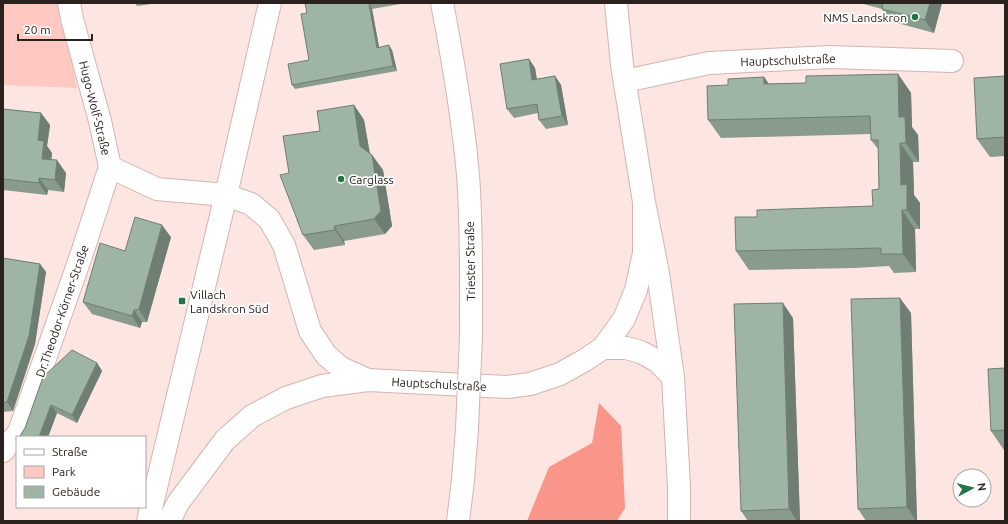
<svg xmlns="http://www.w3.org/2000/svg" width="1008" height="524" font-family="Ubuntu,sans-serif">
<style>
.green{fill:#ffc9c1}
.forest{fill:#fa9689}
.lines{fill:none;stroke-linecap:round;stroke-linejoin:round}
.minor-casing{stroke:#d2b5b1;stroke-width:24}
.major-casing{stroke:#d2b5b1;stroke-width:24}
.minor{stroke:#fff;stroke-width:22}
.major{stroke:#fff;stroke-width:22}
.major-bridge-casing{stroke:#d2b5b1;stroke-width:24;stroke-linecap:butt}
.major-bridge{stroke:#fff;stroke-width:22}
.wall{fill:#889b8d}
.shaded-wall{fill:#6f7e73}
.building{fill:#9eb4a4;stroke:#6f7e73}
.poi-dot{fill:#247546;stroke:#fff;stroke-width:1.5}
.labels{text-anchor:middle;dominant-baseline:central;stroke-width:3.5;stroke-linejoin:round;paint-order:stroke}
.poi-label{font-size:12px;fill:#2b211f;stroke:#fff;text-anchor:start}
.street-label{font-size:12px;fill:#2b211f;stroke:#fff}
</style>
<rect width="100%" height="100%" fill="#fde5e1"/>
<path class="green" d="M3,3H59L77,88L3,85Z"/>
<path class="forest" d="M599,403L621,426L625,508L617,521H527L549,467L592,443Z"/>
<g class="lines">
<g class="minor-casing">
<path id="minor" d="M69,3L72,19L100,121L110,167L157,189L226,195L251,204L269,219L284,245L310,331L326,355L341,368L368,380
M625,81L709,63L830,57L952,61
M3,451L19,432L81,256L110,167"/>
</g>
<g class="major-casing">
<path id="major" d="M442,3C453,60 463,117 468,175C472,228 471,282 471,336
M616,3L622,65L644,202L658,273L673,377L679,487V521
M603,348H626L641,352L657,361L673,377
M148,521L226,195L270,3
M169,521L178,503L225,440L252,416L286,398L322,386L368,380L507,387L530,384L560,374L585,360L603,348L624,319L636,290L644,253V202
M458,521L463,480L467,429"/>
</g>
<use href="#minor" class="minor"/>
<use href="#major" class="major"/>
<g class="major-bridge-casing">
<path id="major-bridge" d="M467,429L471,336"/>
</g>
<use href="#major-bridge" class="major-bridge"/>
</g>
<path class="wall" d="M135,3H159L137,6Z
M305,3H400V4L372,9L379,47L392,50L397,71L295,89L292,85L309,60L307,13Z
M860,3H942L934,33L890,21L882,9Z
M529,59L535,68L537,79L555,76L561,85L568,125L546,129L539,120L538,113L514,118L507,109Z
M898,74L911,93L912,127L918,135L919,162H913L914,195L920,203V229H915L916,272L894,273L889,266L855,268L749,270L736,251L757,217L873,206L879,189L878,149L871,140V134L721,138L708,120L764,77L769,84L806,83Z
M1005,76V156L990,157L977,139Z
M354,105L364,120L370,153L372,155L383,170L392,226L385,234L344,241L345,245L314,250L303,235L289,173L320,131Z
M3,109L41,113L50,125L47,146L52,153L51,160L66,173L64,192L48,190L47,195L3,190Z
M171,237L147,322H142L140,328L92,314L83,302Z
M3,258L40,264L46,272L35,344L13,411L3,412Z
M911,313L917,521H866L858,509Z
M793,318L800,521H748L741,511Z
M97,363L102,371L77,423L57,413L48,437H21L20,436L25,428Z
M1005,368V450H1004L991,431Z"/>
<path class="shaded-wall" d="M930,3H942L934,33L925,20Z
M369,4L372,9L380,52L377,48Z
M389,45L392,50L397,71L393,66Z
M529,59L535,68L538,89L532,80Z
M898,74L911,93L912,127L918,135L919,162L906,143L899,117Z
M555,76L561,85L568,125L562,116Z
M764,77L777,96L764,84Z
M354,105L364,120L371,162L360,146Z
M41,113L50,125L47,146L52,153L50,171L42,159L38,140Z
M900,143L913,162L914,195L920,203V229L907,210L901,185Z
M372,155L383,170L392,226L385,234L374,219Z
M57,160L66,173L64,192L55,180Z
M39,178L48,190L47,195L39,183Z
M902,210L915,229L916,272L903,254Z
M162,225L171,237L147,322L139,309Z
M334,226L344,241L345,245L335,230Z
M40,264L46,272L35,344L13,411L7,402Z
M900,298L911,313L917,521H916L907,507Z
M783,303L793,318L800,521H797L789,509Z
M134,310L142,322L140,328L132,316Z
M97,363L102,371L77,423L72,415Z
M51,405L57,413L48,437H39Z"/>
<path class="building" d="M305,3H377L369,4L377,48L389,45L393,66L292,85L288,64L309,60L301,14L307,13Z
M883,3H930L925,20L882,9Z
M529,59L532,80L555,76L562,116L539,120L537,104L507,109L500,64Z
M898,74L899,117H905L906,143H900L901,185L907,184V210H902L903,254H881V248L842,249L736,251L735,217H757V210L873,206L872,190L879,189L878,140H871L870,116L708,120L707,86L728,85V79L764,77V84L806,83V76Z
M1005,76V137L977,139L974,78Z
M354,105L360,146L372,155L381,211L374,219L334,226L335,230L303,235L280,175L289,173L283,136L320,131L317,111Z
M3,109L41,113L38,140L44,141L42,159L57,160L55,180L39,178V183L3,179Z
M135,217L162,225L139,309L134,310L132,316L83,302L100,243L125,251Z
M3,258L40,264L29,336L7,402L3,403Z
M900,298L907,507L858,509L851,299Z
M783,303L789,509L741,511L734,304Z
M72,350L97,363L72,415L51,405L39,437H24L20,436L25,428L43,377Z
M1005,368V430L991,431L988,369Z"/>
<g class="poi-dot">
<circle cx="915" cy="17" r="4"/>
<circle cx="341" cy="179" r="4"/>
<rect x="178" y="297" width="8" height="8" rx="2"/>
</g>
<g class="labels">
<g class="poi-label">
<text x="907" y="17" text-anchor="end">NMS Landskron</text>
<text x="349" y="179">Carglass</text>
<text x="190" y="294">Villach<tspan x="190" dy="14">Landskron Süd</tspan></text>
</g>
<g class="street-label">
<text transform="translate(788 60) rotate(-2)">Hauptschulstraße</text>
<text transform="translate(95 108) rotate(76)">Hugo-Wolf-Straße</text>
<text transform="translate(470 261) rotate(-91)">Triester Straße</text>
<text transform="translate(62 311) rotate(-71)">Dr.Theodor-Körner-Straße</text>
<text transform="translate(439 384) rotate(3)">Hauptschulstraße</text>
</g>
</g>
<rect width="1008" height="524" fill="none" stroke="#2b211f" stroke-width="8"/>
<rect x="16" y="436" width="130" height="72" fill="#ffffff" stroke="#aaa6a5"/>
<rect x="24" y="449" width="20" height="6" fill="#ffffff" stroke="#aaa6a5"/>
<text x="52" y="456" font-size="12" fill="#2b211f">Straße</text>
<rect x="24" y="466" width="20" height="12" fill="#ffc9c1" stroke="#aaa6a5"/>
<text x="52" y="476" font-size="12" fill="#2b211f">Park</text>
<rect x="24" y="486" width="20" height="12" fill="#9eb4a4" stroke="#aaa6a5"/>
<text x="52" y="496" font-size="12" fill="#2b211f">Gebäude</text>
<g transform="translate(972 488) rotate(83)"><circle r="19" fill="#ffffff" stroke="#aaa6a5"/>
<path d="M0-3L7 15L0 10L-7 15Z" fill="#247546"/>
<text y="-6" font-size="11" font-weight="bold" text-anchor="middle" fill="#2b211f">N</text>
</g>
<path d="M18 34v6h74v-6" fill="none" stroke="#2b211f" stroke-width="2"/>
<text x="24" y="34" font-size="12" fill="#2b211f" stroke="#ffffff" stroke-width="3" paint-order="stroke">20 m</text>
</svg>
